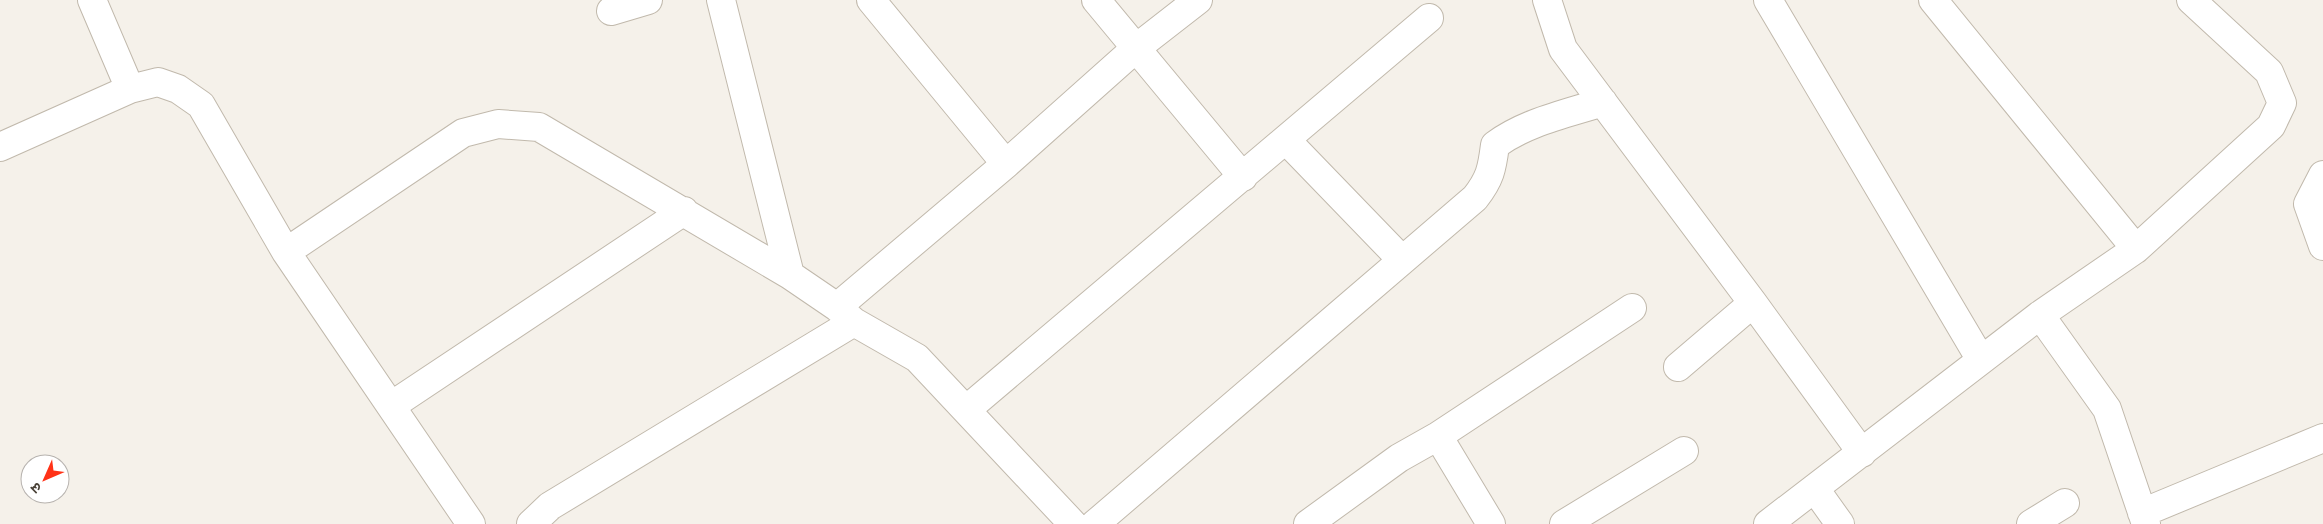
<svg xmlns="http://www.w3.org/2000/svg" width="2323" height="524" font-family="Ubuntu,'Noto Sans Devanagari',sans-serif">
<style>
.lines{fill:none;stroke-linecap:round;stroke-linejoin:round}
.minor-casing{stroke:#c1b9ac;stroke-width:30}
.minor{stroke:#fff;stroke-width:28}
</style>
<rect width="100%" height="100%" fill="#f5f1ea"/>
<g class="lines">
<g class="minor-casing">
<path id="minor" d="M92,0L130,89L158,82L178,89L201,105L286,252L471,524
M721,0L790,275
M871,0L1006,164
M1096,0L1243,177
M1547,0L1563,49L1753,303L1862,453
M1768,0L1981,360
M1933,0L2136,249
M611,11L648,0
M1286,140L1402,260
M0,147L130,89
M2323,175L2308,204L2323,246
M286,252L463,133L498,124L539,127L790,275L837,307L854,322L917,358L1073,524
M837,307L1006,164L1135,49L1198,0
M2040,315L2107,409L2146,524
M1678,367L1753,303
M391,406L684,211
M966,410L1429,18
M1438,436L1491,524
M1815,489L1840,524
M2142,513L2323,438
M531,524L550,506L854,322
M1095,524L1475,198C1490,179 1492,169 1495,145C1526,122 1566,114 1603,102
M1308,524L1399,458L1438,436L1632,308
M1564,524L1684,451
M1768,524L2040,315L2136,249L2271,126L2282,103L2269,72L2191,0
M2031,524L2065,503"/>
</g>
<use href="#minor" class="minor"/>
</g>
<g transform="translate(45 479) rotate(225)"><circle r="24" fill="#ffffff" stroke="#b7b3af"/>
<path d="M0-4L9 19L0 12L-9 19Z" fill="#ff3217"/>
<text y="-8" font-size="14" font-weight="bold" text-anchor="middle" fill="#4a4238">उ</text>
</g>
</svg>
